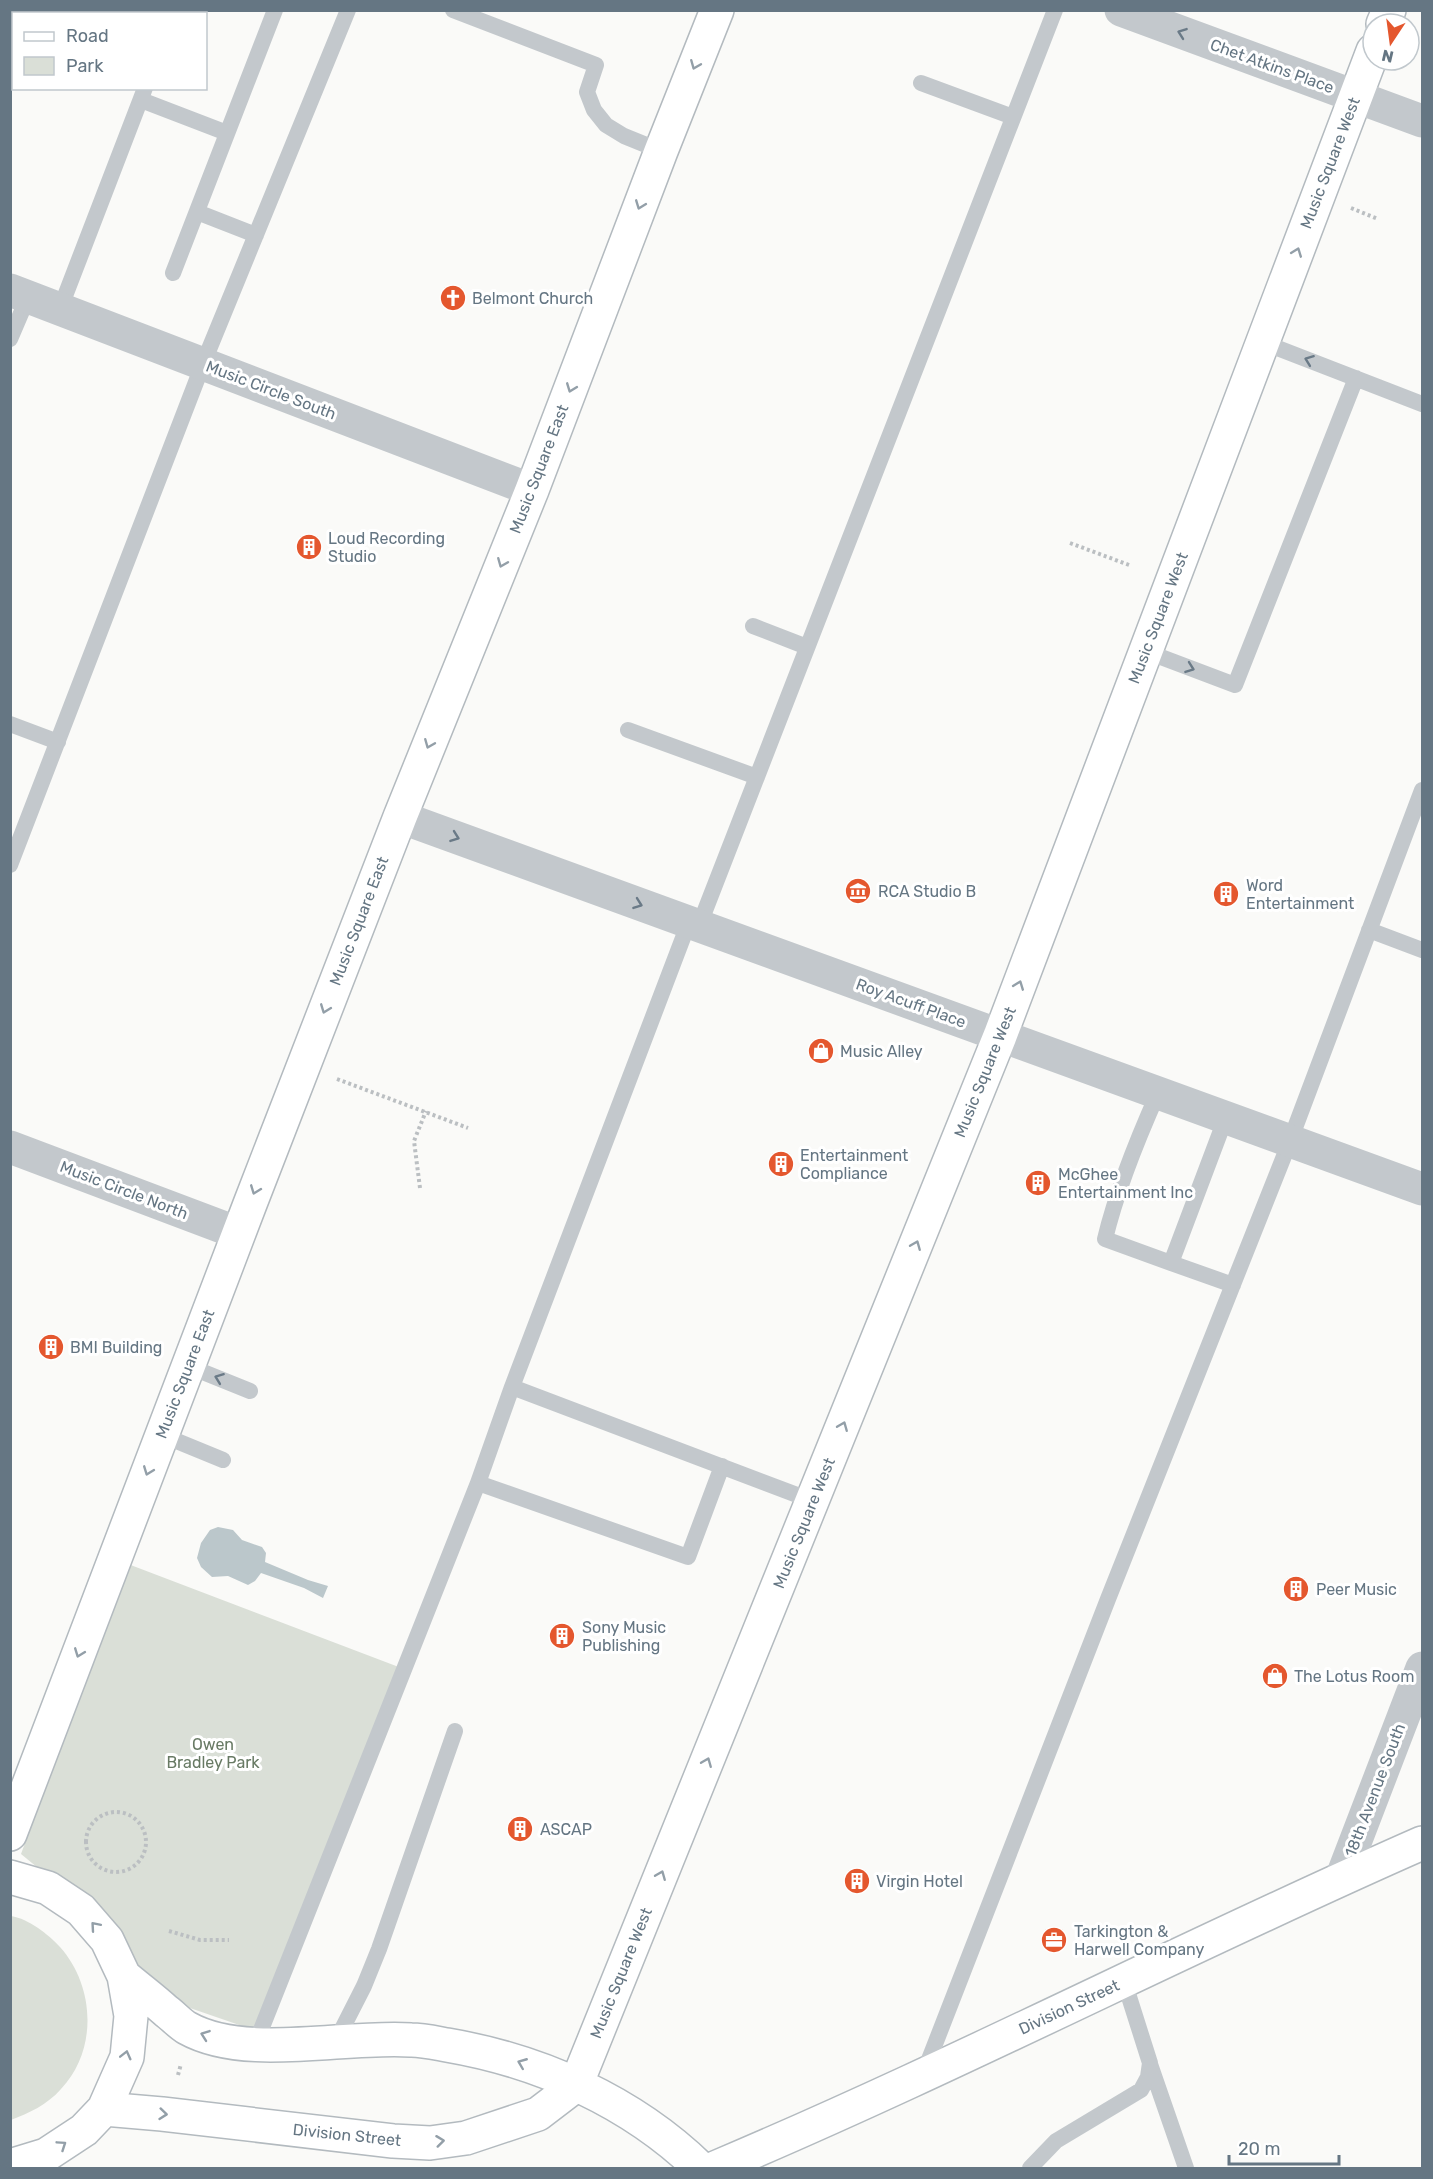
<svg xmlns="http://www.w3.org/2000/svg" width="1433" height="2179" font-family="Rubik,sans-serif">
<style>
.green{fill:#dadfd7}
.water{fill:#bbc7cb}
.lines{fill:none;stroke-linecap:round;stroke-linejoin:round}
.secondary-casing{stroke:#b3babf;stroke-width:36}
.path{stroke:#bbbfc2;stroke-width:4;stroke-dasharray:3 3;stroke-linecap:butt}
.lane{stroke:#c3c8cc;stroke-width:16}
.street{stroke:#c3c8cc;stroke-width:33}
.secondary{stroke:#fff;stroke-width:33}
.oneway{stroke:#6a7a87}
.oneway2{stroke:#939fa8}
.labels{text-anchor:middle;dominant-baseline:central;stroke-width:6;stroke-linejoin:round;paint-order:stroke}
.street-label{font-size:16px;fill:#657683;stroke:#fff}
.poi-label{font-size:16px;fill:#657683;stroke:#fff;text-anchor:start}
.park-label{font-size:16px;fill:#687a64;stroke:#fff}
</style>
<rect width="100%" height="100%" fill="#fafaf8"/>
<path class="green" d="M128,1564L404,1669L260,2032L187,2007L154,1989L49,1877L21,1854Z
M11,1916C29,1919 48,1934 60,1947C95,1986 98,2050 61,2089C47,2105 29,2113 11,2120Z"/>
<path class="water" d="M218,1527L233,1530L242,1540L262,1547L266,1553L265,1562L308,1580L328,1586L323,1598L304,1588L261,1573L255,1581L248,1585L228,1576L212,1577L201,1567L197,1558L201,1543L210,1530Z"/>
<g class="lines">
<g class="secondary-casing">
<path id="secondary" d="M1383,24L1389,10
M10,1834L250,1204L400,817L532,490L661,151L717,10
M10,1877L48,1888L81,1910L107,1940L124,1976L131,2016L127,2057L104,2109L84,2130L46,2155L10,2166
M124,1976C138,1988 153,1999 166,2011C173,2016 180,2024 187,2028C246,2061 345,2035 411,2040C423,2040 436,2043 447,2045C541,2061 632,2102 700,2168
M576,2085L1000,1036L1373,51
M104,2109L162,2114L393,2141L430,2143L466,2138L538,2114L576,2085
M715,2168C954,2067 1185,1947 1422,1843"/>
</g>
<path class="path" d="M1351,208L1378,219
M1070,543L1129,565
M337,1079L468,1128
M420,1188L414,1141L426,1111
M86 1842a30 30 0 1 1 60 0a30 30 0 1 1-60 0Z
M169,1931L200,1940H229
M178,2075L181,2064"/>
<path class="lane" d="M453,10L596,65L587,92L594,110L606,125L624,136L661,151
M174,14L175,10
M921,83L1013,117
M141,100L227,133
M197,212L256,235
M173,273L275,10
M60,309L145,88
M10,339L28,297
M1262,342L1422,404
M753,626L807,647
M1145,651L1235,685L1356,378
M10,724L58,742
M628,730L757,777
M10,865L203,364L348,10
M699,926L1055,10
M1369,930L1422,950
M1158,1093C1137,1140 1117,1189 1105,1239L1171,1263L1226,1117
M1171,1263L1233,1285
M188,1366L250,1391
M512,1387L813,1501
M162,1435L223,1460
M478,1483L688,1557L722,1466
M336,2041L364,1986L379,1949L455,1731
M255,2045L478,1483L512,1387L689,922
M1150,2064L1186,2168
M923,2075L1108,1599L1290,1141L1422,790
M1030,2168L1056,2141L1141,2090L1148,2077L1150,2063L1124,1981"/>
<path class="street" d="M1121,10L1422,121
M10,290L532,490
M400,817L1422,1189
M10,1147L238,1233
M1341,1879L1422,1668"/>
<use href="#secondary" class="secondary"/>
</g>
<defs><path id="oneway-chevron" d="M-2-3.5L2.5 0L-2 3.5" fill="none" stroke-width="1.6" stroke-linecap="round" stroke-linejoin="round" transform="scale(1.5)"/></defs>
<g class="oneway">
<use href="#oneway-chevron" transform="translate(1182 33) rotate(-160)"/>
<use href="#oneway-chevron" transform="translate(1309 360) rotate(-159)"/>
<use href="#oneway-chevron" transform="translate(1190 668) rotate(20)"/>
<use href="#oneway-chevron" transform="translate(455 837) rotate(20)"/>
<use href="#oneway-chevron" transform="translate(638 904) rotate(20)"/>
<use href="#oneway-chevron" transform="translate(219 1378) rotate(-159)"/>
</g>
<g class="oneway2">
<use href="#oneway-chevron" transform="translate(695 65) rotate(112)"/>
<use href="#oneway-chevron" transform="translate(640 205) rotate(111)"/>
<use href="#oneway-chevron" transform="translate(1297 252) rotate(-69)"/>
<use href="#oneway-chevron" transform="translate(571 388) rotate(111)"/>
<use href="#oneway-chevron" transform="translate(502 563) rotate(112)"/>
<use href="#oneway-chevron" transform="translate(429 744) rotate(112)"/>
<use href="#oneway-chevron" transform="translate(1019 985) rotate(-69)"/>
<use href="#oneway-chevron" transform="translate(325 1009) rotate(111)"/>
<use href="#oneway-chevron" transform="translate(255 1190) rotate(111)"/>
<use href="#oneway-chevron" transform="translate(916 1245) rotate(-68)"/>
<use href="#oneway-chevron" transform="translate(843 1426) rotate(-68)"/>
<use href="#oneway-chevron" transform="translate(148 1471) rotate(111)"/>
<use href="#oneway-chevron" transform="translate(79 1653) rotate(111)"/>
<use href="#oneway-chevron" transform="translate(707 1762) rotate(-68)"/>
<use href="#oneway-chevron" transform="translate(661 1875) rotate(-68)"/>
<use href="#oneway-chevron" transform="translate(95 1926) rotate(-131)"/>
<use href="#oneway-chevron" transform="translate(205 2035) rotate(-160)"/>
<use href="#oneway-chevron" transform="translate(126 2055) rotate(-76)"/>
<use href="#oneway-chevron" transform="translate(522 2063) rotate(-158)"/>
<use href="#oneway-chevron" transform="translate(163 2114) rotate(6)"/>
<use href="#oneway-chevron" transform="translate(440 2141) rotate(-7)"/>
<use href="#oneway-chevron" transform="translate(62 2145) rotate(-34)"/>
</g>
<defs>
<g id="church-disc" transform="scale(1.35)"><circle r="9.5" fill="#e4572e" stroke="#fff"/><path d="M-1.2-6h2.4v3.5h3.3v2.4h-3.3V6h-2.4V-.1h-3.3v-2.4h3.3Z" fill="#fff"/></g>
<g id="building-disc" transform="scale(1.35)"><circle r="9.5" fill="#e4572e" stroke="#fff"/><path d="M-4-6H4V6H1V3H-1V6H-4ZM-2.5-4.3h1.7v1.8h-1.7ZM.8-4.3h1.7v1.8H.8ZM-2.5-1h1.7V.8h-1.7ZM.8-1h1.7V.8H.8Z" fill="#fff"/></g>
<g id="museum-disc" transform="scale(1.35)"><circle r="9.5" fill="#e4572e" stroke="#fff"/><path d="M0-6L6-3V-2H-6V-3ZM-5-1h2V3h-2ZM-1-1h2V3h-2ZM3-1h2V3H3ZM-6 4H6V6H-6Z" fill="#fff"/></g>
<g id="shop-disc" transform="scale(1.35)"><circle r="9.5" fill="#e4572e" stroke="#fff"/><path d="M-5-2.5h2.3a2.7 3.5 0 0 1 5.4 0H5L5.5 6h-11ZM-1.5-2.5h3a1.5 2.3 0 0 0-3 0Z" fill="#fff"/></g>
<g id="office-disc" transform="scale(1.35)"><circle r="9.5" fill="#e4572e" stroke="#fff"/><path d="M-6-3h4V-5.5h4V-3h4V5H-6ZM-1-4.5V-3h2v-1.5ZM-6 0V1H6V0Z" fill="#fff"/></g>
</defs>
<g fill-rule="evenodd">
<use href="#church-disc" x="453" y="298"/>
<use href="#building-disc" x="309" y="547"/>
<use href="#museum-disc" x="858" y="891"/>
<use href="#building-disc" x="1226" y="894"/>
<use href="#shop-disc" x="821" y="1051"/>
<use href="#building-disc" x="781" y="1164"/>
<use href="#building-disc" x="1038" y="1183"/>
<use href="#building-disc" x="51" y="1347"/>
<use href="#building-disc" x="1296" y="1589"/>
<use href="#building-disc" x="562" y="1636"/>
<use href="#shop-disc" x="1275" y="1676"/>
<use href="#building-disc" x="520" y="1829"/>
<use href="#building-disc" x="857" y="1881"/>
<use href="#office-disc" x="1054" y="1940"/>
</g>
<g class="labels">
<g class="street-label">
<text transform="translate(1272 66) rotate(20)">Chet Atkins Place</text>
<text transform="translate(1330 163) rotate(-69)">Music Square West</text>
<text transform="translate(271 390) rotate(21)">Music Circle South</text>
<text transform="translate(539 469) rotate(-69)">Music Square East</text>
<text transform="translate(1158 618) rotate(-69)">Music Square West</text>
<text transform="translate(359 921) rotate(-69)">Music Square East</text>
<text transform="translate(911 1003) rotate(20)">Roy Acuff Place</text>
<text transform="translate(985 1072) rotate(-68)">Music Square West</text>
<text transform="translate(124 1190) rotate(21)">Music Circle North</text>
<text transform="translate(185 1374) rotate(-69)">Music Square East</text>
<text transform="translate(804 1523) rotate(-68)">Music Square West</text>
<text transform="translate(1375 1790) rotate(-69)">18th Avenue South</text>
<text transform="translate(621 1973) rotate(-68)">Music Square West</text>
<text transform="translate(1069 2007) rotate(-25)">Division Street</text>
<text transform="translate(347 2135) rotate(6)">Division Street</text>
</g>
<g class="poi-label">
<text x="472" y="298">Belmont Church</text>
<text x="328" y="538">Loud Recording<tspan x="328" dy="18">Studio</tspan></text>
<text x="1246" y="885">Word<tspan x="1246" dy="18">Entertainment</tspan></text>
<text x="878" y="891">RCA Studio B</text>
<text x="840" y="1051">Music Alley</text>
<text x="800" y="1155">Entertainment<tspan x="800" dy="18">Compliance</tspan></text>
<text x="1058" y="1174">McGhee<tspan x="1058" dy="18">Entertainment Inc</tspan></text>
<text x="70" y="1347">BMI Building</text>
<text x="1316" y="1589">Peer Music</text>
<text x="582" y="1627">Sony Music<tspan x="582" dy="18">Publishing</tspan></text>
<text x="1294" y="1676">The Lotus Room</text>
<text x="540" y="1829">ASCAP</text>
<text x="876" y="1881">Virgin Hotel</text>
<text x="1074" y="1931">Tarkington &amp;<tspan x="1074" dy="18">Harwell Company</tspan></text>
</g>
<g class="park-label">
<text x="213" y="1744">Owen<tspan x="213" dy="18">Bradley Park</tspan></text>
</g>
</g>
<rect width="1433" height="2179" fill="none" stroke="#657683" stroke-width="24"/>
<rect x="12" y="12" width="195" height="78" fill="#ffffff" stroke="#c1c8cd" stroke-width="1.5"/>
<rect x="24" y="32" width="30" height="9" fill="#ffffff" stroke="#c1c8cd" stroke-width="1.5"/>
<text x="66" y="42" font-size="18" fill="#657683">Road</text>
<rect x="24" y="57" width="30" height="18" fill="#dadfd7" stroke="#c1c8cd" stroke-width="1.5"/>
<text x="66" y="72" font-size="18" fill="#657683">Park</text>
<g transform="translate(1391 42) rotate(193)"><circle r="28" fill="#ffffff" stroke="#c1c8cd" stroke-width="1.5"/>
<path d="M0-4.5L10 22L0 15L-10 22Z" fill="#e4572e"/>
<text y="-9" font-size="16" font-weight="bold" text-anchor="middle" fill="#657683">N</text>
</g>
<path d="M1229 2155v9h110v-9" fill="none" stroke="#657683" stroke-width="3"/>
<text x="1238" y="2155" font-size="18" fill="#657683" stroke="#ffffff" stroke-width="4.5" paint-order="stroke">20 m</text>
</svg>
